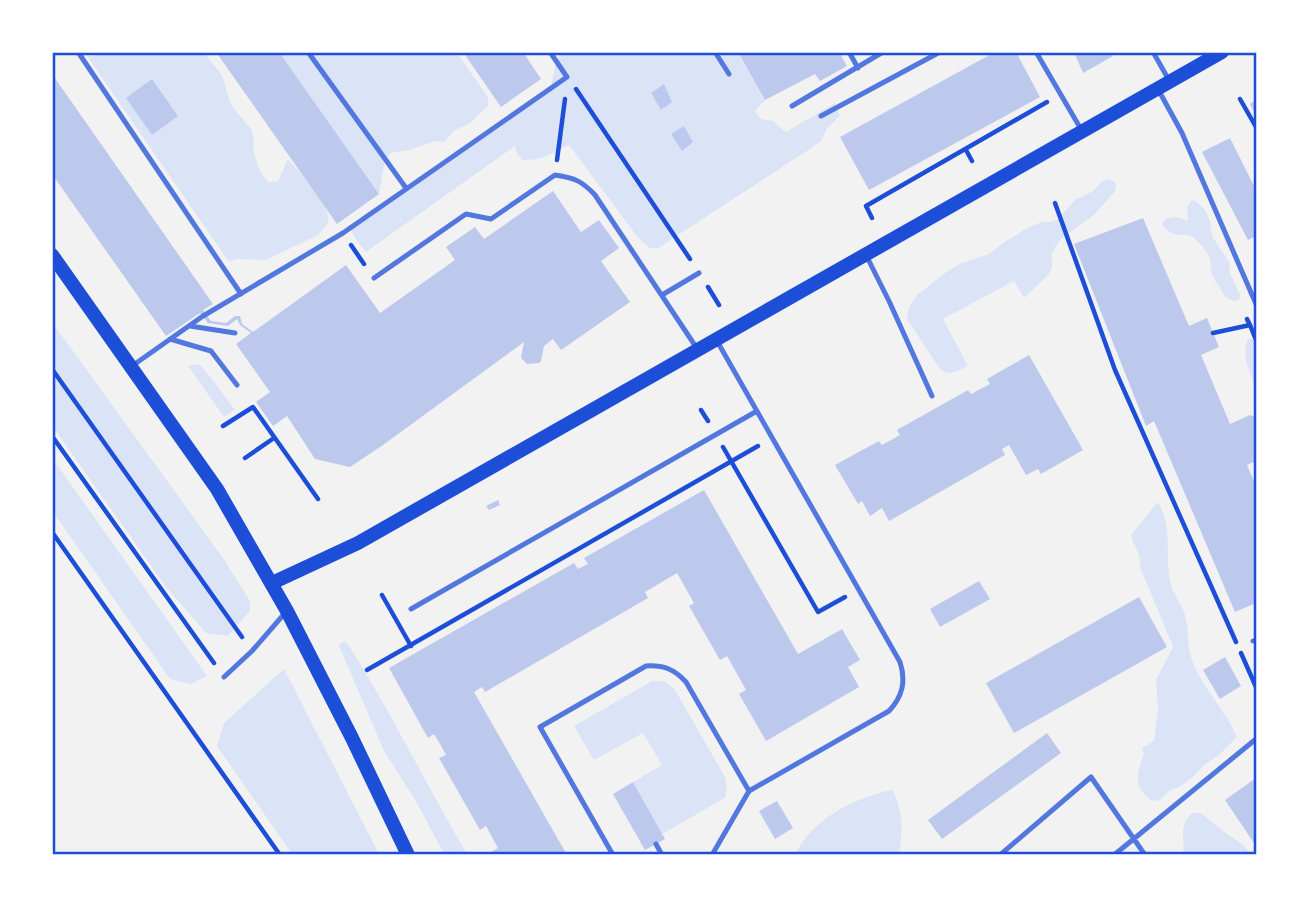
<svg xmlns="http://www.w3.org/2000/svg" width="1309" height="907" font-family="'Roboto Condensed',sans-serif">
<style>
.green{fill:#dbe4f7}
.building{fill:#bdc9ec}
.lines{fill:none;stroke-linecap:round;stroke-linejoin:round}
.path{stroke:#1d4ed8;stroke-width:4.5}
.service{stroke:#5277de;stroke-width:5}
.secondary{stroke:#1d4ed8;stroke-width:14}
.neatline{fill:none;stroke:#1d4ed8;stroke-width:2.5}
</style>
<rect width="100%" height="100%" fill="#f2f2f2"/>
<path class="green" d="M100,52L204,53L222,75L231,105L251,129L254,139L253,148L258,166L262,175L269,182L278,181L288,159C298,171 333,207 328,221C327,226 321,231 318,235L266,260L237,259L229,262L87,56H95Z
M279,53H457L488,97V106L469,124L455,130L444,142L435,141L410,150L391,153L385,160L379,194Z
M561,53H738L765,100L755,111L761,119L773,121L786,132L835,103L840,116L827,128L821,141L810,149L658,248H650L639,239L569,145C548,154 547,160 522,160L517,154L515,146L366,252L357,241L350,228L551,86L556,63Z
M1110,179L1116,184L1115,191L1095,214L1060,240L1052,253V268L1048,275L1024,298L1014,281L943,319L968,366C957,371 950,377 940,369L907,319L909,307L917,295L949,270L962,263L989,254L1006,241L1029,227L1042,222H1050L1057,220L1075,200L1093,191L1102,181Z
M1192,200L1197,202L1205,210L1210,220L1212,236L1229,262L1230,273L1240,295L1239,300L1234,301L1225,297C1221,288 1218,286 1214,278C1209,272 1212,263 1209,257C1207,251 1200,243 1195,239C1186,229 1175,243 1162,224L1165,219L1174,217L1188,220L1187,207Z
M52,322L223,558L250,601V611L228,636L206,633L166,587L53,427Z
M1248,339H1253L1256,345V389C1251,372 1240,357 1248,339Z
M199,364L212,379L235,410L224,417L188,366Z
M52,459H53L207,676L191,684L170,679L53,512Z
M1158,502C1173,530 1165,552 1170,581C1172,593 1182,604 1185,615C1189,628 1187,641 1190,653C1198,685 1224,706 1237,737L1218,756L1204,765L1193,777L1179,787L1170,790L1159,801L1151,800C1132,786 1137,773 1144,754L1142,748L1154,741L1158,710L1156,680L1173,647L1140,567C1141,550 1134,549 1131,535Z
M346,641C390,710 426,784 467,854H444L417,803L384,751L339,646L341,643Z
M284,669L379,854H292L217,746L224,723Z
M652,681H664L674,688L725,777L727,789L725,798L662,834L633,782L662,765L643,733L594,760L574,726Z
M893,790C903,815 903,828 899,854H796C810,820 857,796 893,790Z
M1193,813H1200L1206,817L1223,831L1242,844L1252,854H1183C1185,839 1178,823 1193,813Z"/>
<path class="building" d="M216,52H279L379,194L337,224Z
M463,52H523L541,79L501,107Z
M738,52H839L847,66L820,81L815,74L765,100Z
M995,52H1016L1040,97L869,190L840,137Z
M1074,52H1111L1113,56L1083,73Z
M52,74L213,304L203,310L211,321L226,323L235,316H240L242,324L253,332L346,265L380,313L455,260L446,247L475,227L484,239L553,191L581,232L599,220L619,248L601,261L630,302L561,350L553,339L544,346L541,361L539,363L527,364L523,360L521,357L524,342L383,445L350,467L315,459L287,416L273,426L256,402L270,392L236,344L251,333L240,325L237,319L228,326L208,323L200,313L166,336L52,174Z
M152,79L178,116L152,135L126,98Z
M664,84L672,102L661,110L651,93Z
M1256,100V115L1250,104Z
M684,126L693,142L682,151L671,134Z
M1230,138L1256,190V236L1248,240L1202,152Z
M1143,218L1189,326L1207,318L1219,347L1201,355L1230,424L1250,415L1256,417V461L1247,465L1256,486V603L1235,612L1154,421L1146,426L1074,244Z
M1029,355L1083,450L1041,474L1038,469L1026,475L1009,445L1002,449L1005,455L889,521L882,508L870,516L862,501L858,504L835,465L879,441L882,445L900,435L897,430L968,390L971,394L990,384L987,379Z
M704,490L798,654L842,629L860,660L848,667L859,687L766,741L739,694L746,690L727,656L720,660L689,606L694,603L677,573L645,592L648,598L485,692L482,687L474,692L567,855H493L491,852L498,848L486,826L480,830L439,758L446,755L440,744L434,734L428,738L389,668L574,563L578,569L588,564L584,558Z
M498,500L500,505L489,510L486,506Z
M979,581L990,599L940,627L930,609Z
M1139,597L1167,647L1014,733L986,683Z
M1225,657L1241,686L1220,699L1203,670Z
M1047,733L1061,753L942,839L928,820Z
M1256,778V846L1225,800Z
M633,782L665,839L645,850L613,794Z
M777,801L793,828L775,839L759,811Z"/>
<g class="lines">
<path class="path" d="M576,89L690,259
M1240,99L1256,127
M966,150L972,161
M557,160L565,99
M1055,203L1115,370L1236,642
M872,218L866,206L1047,102
M351,245L364,264
M708,287L719,305
M1250,325L1256,340
M1213,333L1250,325L1247,319
M52,369L242,637
M701,410L708,421
M223,426L253,407L318,499
M52,436L214,663
M723,447L818,612L845,597
M245,458L274,438
M52,532L280,855
M382,595L411,646
M1241,653L1256,687
M367,670L758,446"/>
<path class="service" d="M78,52L241,294
M308,52L406,188
M715,52L729,74
M849,52L858,68
M1036,52L1082,131
M1153,52L1170,82
M1159,91L1182,133L1256,304
M792,106L883,52
M821,116L940,52
M867,257L889,301L932,396
M374,278L466,214L491,219L555,175C575,178 582,181 595,195L696,347
M662,295L699,273
M190,326L235,333
M170,339L211,351L237,385
M132,366L203,316L343,233L567,77L550,52
M411,609L757,411
M1253,641L1256,640
M224,677L252,651L285,613
M656,844L662,855
M613,855L540,727L646,666C664,665 674,669 686,682L749,791
M712,855L749,791L889,711C903,696 906,681 900,662L717,341
M1000,855L1091,777L1145,855
M1114,855L1256,739"/>
<path class="secondary" d="M52,255L217,489L287,611L352,738L408,855
M272,583L358,543L1222,52"/>
</g>
<rect width="1309" height="907" fill="none" stroke="#ffffff" stroke-width="108"/>
<rect x="54" y="54" width="1201" height="799" class="neatline"/>
</svg>
